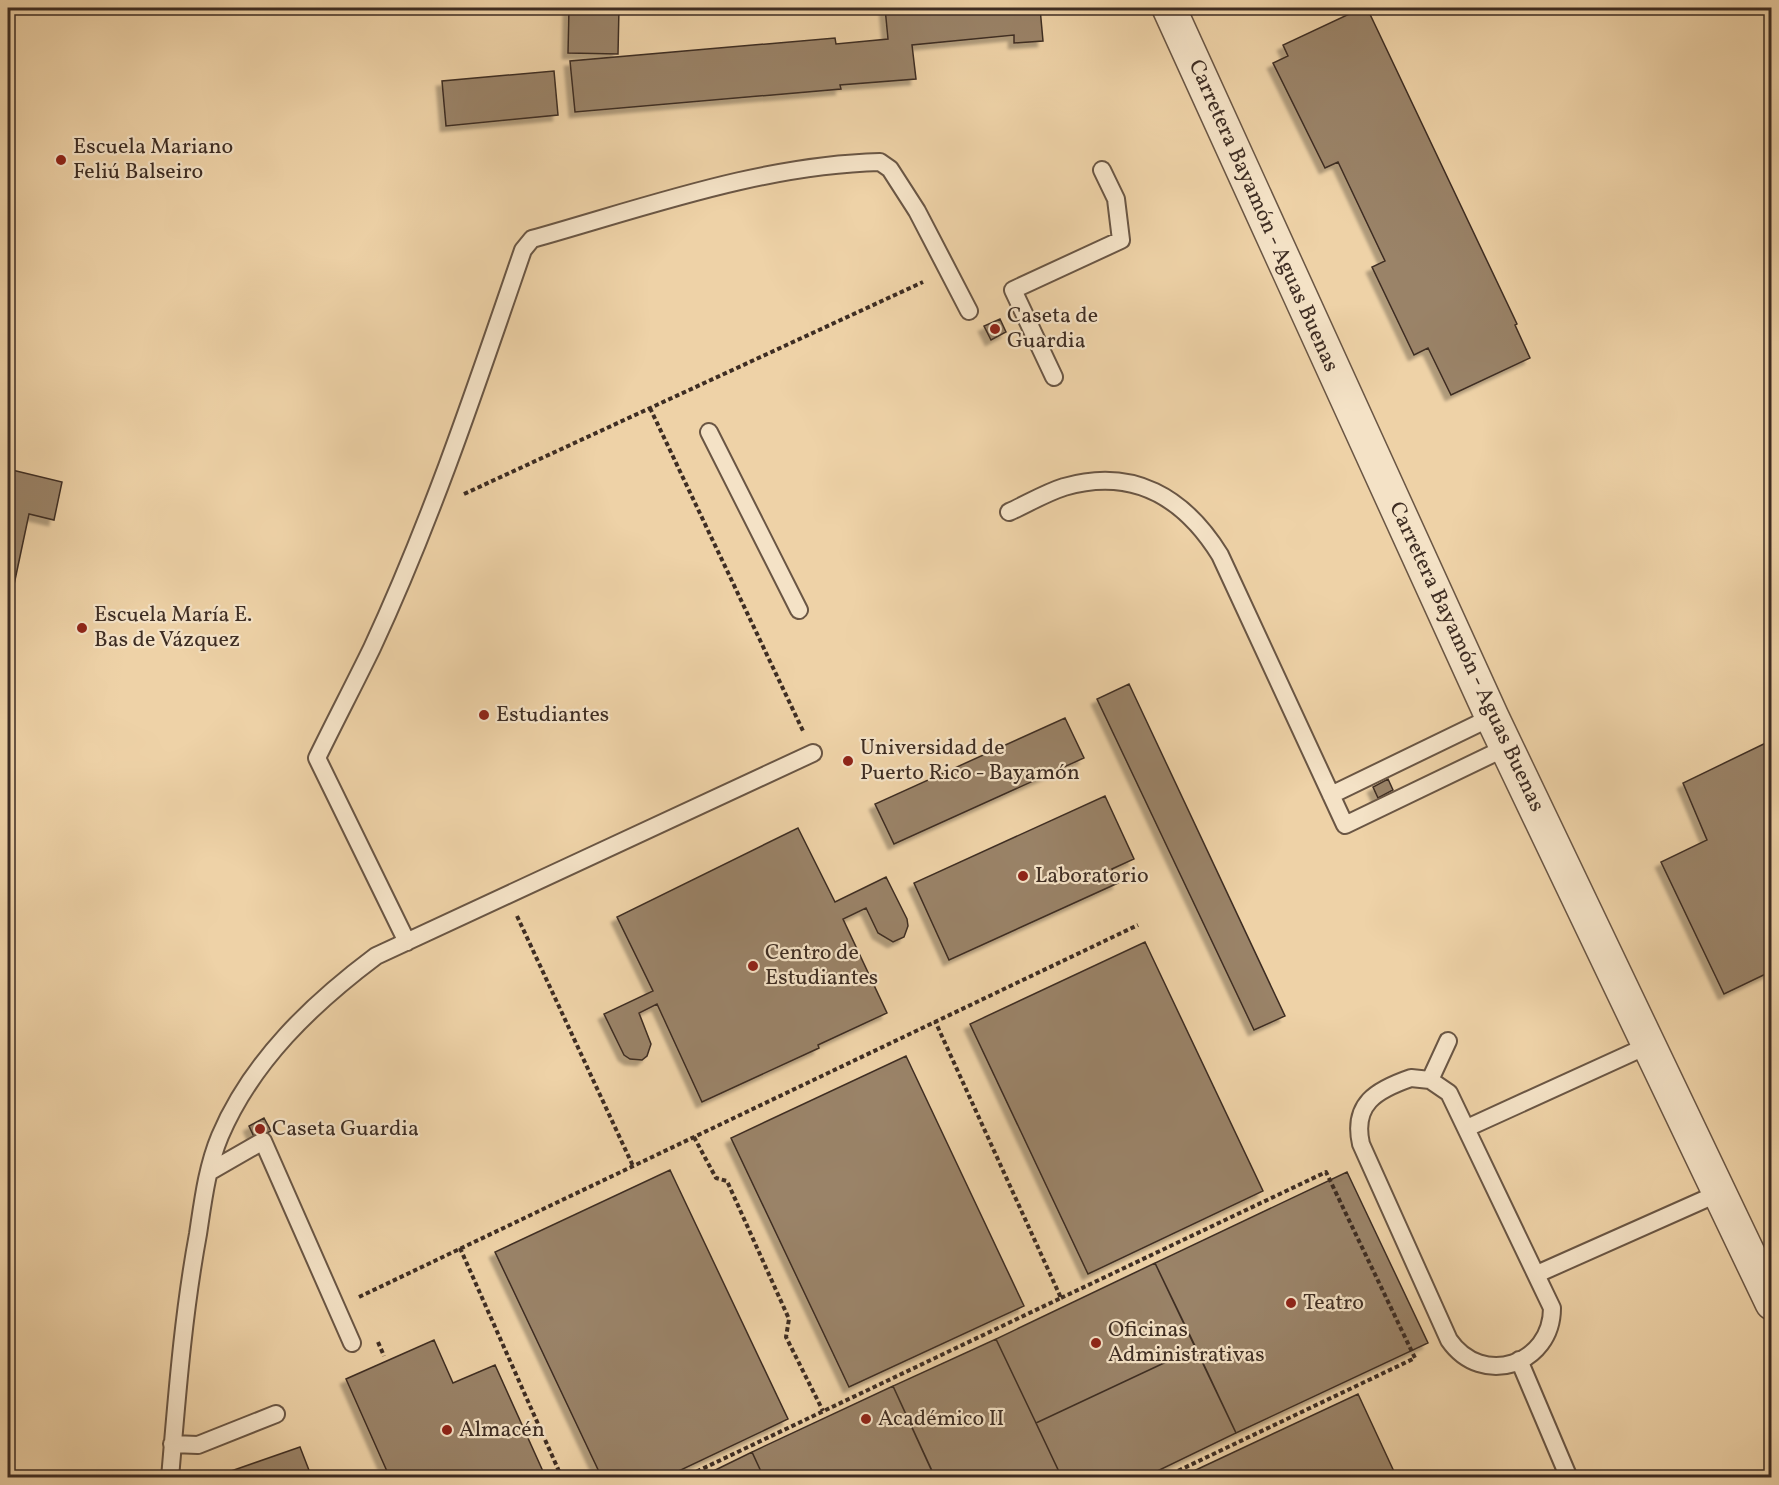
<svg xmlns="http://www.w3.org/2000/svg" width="1779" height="1485" font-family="Vollkorn,serif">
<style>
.building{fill:#9a8368;stroke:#3e2d23;stroke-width:1.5;filter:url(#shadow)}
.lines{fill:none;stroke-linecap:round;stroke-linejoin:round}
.service-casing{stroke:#6a5644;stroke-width:20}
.tertiary-casing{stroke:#6a5644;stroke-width:36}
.path{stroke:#3e2d23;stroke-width:4;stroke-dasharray:4.5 3;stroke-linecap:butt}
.service{stroke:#f4e2c6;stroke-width:16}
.tertiary{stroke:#f4e2c6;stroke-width:33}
.poi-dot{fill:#8f2418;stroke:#f4e2c6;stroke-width:2}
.labels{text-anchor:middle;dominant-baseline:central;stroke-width:4.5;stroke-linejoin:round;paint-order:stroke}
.poi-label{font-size:22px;fill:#3e2d23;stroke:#f4e2c6;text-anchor:start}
.street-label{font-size:22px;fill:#3e2d23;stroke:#f4e2c6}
</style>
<defs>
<filter id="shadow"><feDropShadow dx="-5.5" dy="5.5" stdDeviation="1.5" flood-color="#0004"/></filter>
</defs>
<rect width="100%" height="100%" fill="#eed2a7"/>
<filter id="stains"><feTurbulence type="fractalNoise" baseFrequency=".00333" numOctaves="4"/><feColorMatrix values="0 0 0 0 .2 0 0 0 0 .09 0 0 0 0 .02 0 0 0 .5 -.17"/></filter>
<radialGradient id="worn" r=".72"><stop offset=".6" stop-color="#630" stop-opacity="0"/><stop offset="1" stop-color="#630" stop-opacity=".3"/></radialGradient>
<path class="building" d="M569,8H619L618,54L568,53Z
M885,8H1040L1043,41L1014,43V35L912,45L916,79L840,85L841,89L575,112L570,61L835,38L836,44L888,39Z
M1362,8H1367L1517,324L1515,325L1530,358L1451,395L1428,348L1414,355L1372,267L1385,261L1338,162L1325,168L1273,63L1288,56L1283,45Z
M554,71L558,115L446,126L442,81Z
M1000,319L1006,332L991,340L984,326Z
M8,469L62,482L54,520L29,514L8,613Z
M1129,684L1285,1016L1254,1030L1097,699Z
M1065,718L1084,758L894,844L875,804Z
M1772,740V971L1724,994L1661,862L1707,840L1683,783Z
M1388,779L1393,790L1378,798L1373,787Z
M1105,796L1134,859L1112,869L1118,883L949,960L914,883Z
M798,828L835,902L886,877L907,919L908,926L904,937L893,942L878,933L866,908L843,919L887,1013L818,1045L819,1048L702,1102L657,1004L639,1013L651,1044L647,1056L642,1060L630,1059L624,1055L604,1014L653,991L617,917Z
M1145,942L1263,1191L1088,1274L970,1024Z
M906,1056L1024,1306L849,1387L731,1138Z
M264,1118L271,1131L255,1139L249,1126Z
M670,1170L788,1419L664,1478H602L495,1252Z
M1347,1172L1428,1343L1236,1433L1155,1263Z
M1155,1263L1196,1348L1036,1423L996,1339Z
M996,1339L1036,1423L1062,1478H935L893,1386Z
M434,1340L453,1383L495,1365L546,1478H390L346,1379Z
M1196,1348L1236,1433L1143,1478H1062L1036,1423Z
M893,1386L933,1473L924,1478H764L752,1452Z
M1358,1394L1397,1478L1183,1476Z
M300,1447L312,1478L214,1477Z
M752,1452L764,1478H699Z"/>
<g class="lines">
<g class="service-casing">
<path id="service" d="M1054,377L1013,290L1121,240L1116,199L1102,170
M709,432L799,610
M1009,512C1027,504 1045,493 1064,487C1133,467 1184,497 1220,555L1345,825L1507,747
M1331,795L1492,717
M407,942L317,758C335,721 354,685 372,648C432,519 477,384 523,250L532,239C646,207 761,165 880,162L890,169L917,211L969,311
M1411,1078L1430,1080L1449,1093L1552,1308C1552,1365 1482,1388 1449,1340L1361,1144C1352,1104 1376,1090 1411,1078Z
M1430,1080L1448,1041
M1467,1128L1649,1045
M209,1172L263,1141L352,1343
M1537,1274L1719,1193
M1519,1360L1569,1478
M172,1444L198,1445L276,1414
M170,1478C177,1396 183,1315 198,1234C203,1201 207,1167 220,1136C252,1061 312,1004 376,956L813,753"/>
</g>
<g class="tertiary-casing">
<path id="tertiary" d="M1169,8L1492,717L1772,1303"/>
</g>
<path class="path" d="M650,408L804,733
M464,494L923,282
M517,916L633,1166
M694,1137L716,1178L727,1181L789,1319L786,1337L823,1411
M460,1248L562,1478
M359,1297L1138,925
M1061,1298L1326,1172L1415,1358L1163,1478
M378,1342L384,1356
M683,1478L1061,1298L935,1021"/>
<use href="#service" class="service"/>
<use href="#tertiary" class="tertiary"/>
</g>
<g class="poi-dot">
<circle cx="61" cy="160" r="6"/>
<circle cx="995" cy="329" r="6"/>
<circle cx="82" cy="628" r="6"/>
<circle cx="484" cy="715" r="6"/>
<circle cx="848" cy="761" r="6"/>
<circle cx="1023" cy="876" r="6"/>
<circle cx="753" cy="966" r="6"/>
<circle cx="260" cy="1129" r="6"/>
<circle cx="1291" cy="1303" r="6"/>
<circle cx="1096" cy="1343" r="6"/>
<circle cx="866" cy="1419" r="6"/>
<circle cx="447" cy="1430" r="6"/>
</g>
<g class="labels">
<g class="poi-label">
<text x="73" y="147">Escuela Mariano<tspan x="73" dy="25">Feliú Balseiro</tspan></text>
<text x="1007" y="316">Caseta de<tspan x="1007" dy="25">Guardia</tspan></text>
<text x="94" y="615">Escuela María E.<tspan x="94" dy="25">Bas de Vázquez</tspan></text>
<text x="496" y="715">Estudiantes</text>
<text x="860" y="748">Universidad de<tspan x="860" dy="25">Puerto Rico - Bayamón</tspan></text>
<text x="1035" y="876">Laboratorio</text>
<text x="765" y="953">Centro de<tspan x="765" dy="25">Estudiantes</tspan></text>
<text x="272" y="1129">Caseta Guardia</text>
<text x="1303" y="1303">Teatro</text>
<text x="1108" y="1330">Oficinas<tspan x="1108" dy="25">Administrativas</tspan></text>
<text x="878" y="1419">Académico II</text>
<text x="459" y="1430">Almacén</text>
</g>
<g class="street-label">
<text transform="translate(1263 216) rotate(66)">Carretera Bayamón - Aguas Buenas</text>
<text transform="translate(1466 657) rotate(65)">Carretera Bayamón - Aguas Buenas</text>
</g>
</g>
<rect width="1779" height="1485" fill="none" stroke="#eed2a7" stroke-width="30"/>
<rect x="9" y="9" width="1761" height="1467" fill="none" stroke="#3e2d23" stroke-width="3"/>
<rect x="15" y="15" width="1749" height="1455" fill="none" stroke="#3e2d23" stroke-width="1.5"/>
<rect width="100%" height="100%" filter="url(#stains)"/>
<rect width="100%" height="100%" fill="url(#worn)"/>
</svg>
